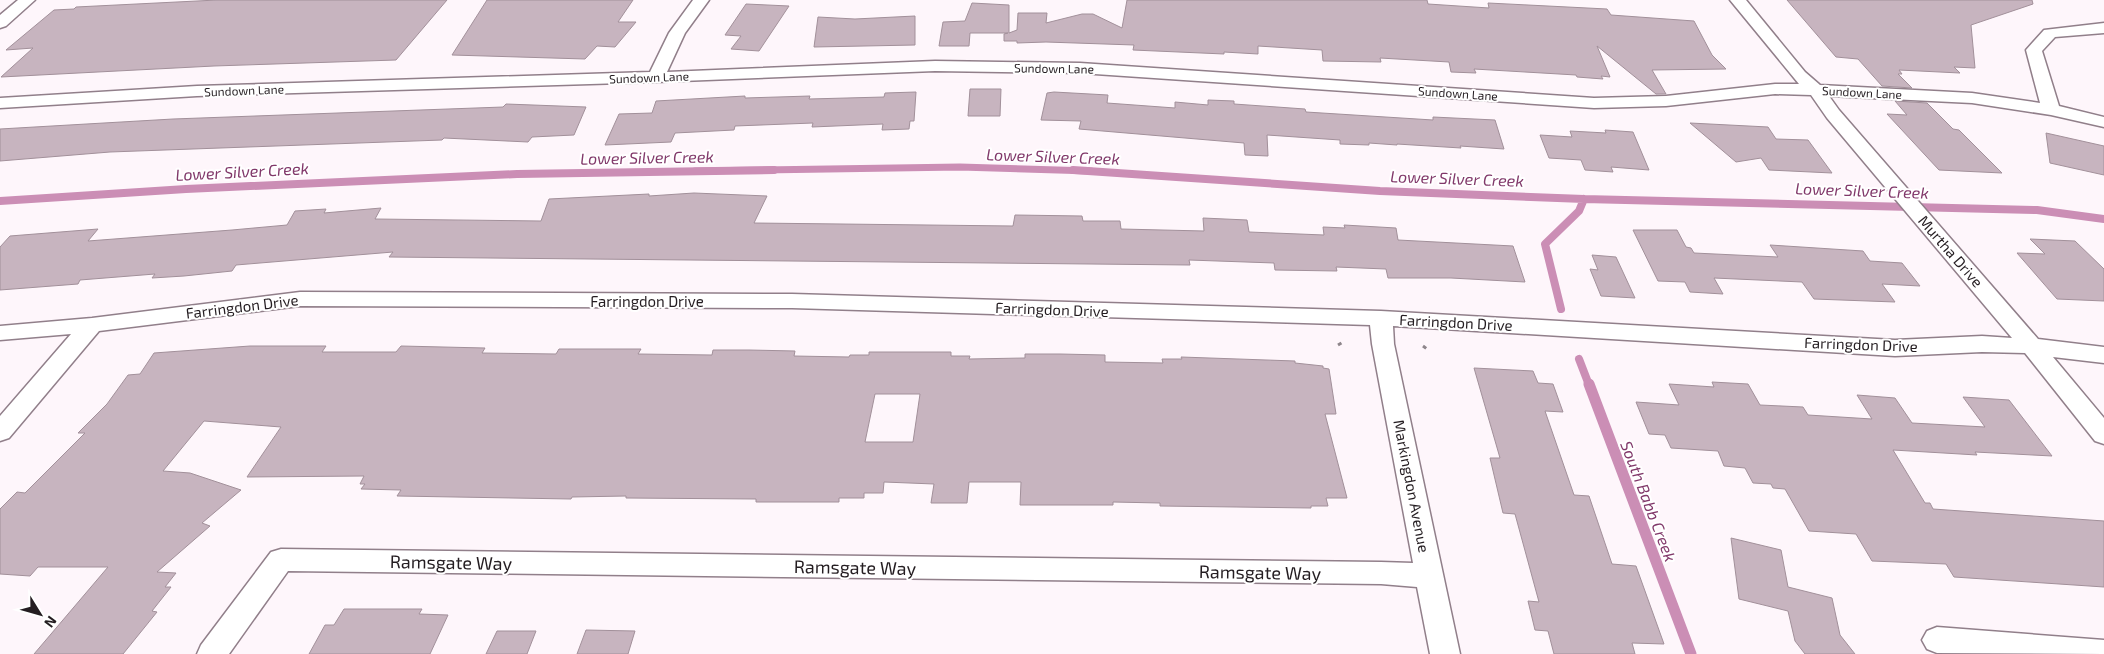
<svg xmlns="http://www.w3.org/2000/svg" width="2104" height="654" font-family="'Exo 2',sans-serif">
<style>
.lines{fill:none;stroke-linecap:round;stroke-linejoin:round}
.stream-far2{stroke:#cb8eb5;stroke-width:7}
.stream-far1{stroke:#cb8eb5;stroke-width:8}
.stream{stroke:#cb8eb5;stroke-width:11}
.building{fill:#c7b4bf;stroke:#a2909a;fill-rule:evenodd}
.street-casing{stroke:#917f8a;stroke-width:3}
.path{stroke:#8e868b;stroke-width:3;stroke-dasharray:4 4;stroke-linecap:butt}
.street{fill:#fff;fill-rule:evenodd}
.labels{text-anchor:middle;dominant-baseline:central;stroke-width:4;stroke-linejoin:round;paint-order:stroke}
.far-street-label{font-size:12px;fill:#241d21;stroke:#fff}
.street-label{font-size:15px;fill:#241d21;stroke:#fff}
.water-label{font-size:16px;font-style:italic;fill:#81386a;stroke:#fff}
.near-street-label{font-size:18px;fill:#241d21;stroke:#fff}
</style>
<rect width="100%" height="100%" fill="#fef6fb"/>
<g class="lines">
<path class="stream-far2" d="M695,171L960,167L1091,171"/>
<path class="stream-far1" d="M1073,170L1380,191L1584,199L2037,210L2104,219
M0,201L186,189L517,174L774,170
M1561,309L1545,244L1579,211L1584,199
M1579,359L1589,385"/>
<path class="stream" d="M1589,384L1691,654"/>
</g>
<path class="building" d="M217,0H447L396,60L214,66L1,77L33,48L6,50L54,10L74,9L76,7Z
M487,0H633L618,22H636L615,47L597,46L585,59L452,55Z
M1127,0H1427L1428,4L1489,8L1488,3L1607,9L1611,15L1694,21L1712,55L1726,69L1652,70L1666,94H1656L1597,46L1610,77L1601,76L1603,79L1577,77L1576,75L1474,69L1476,73L1451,72L1449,62L1380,58L1381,62L1323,61L1322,50L1258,46V54L1224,52V54L1133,50L1134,45L1046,42L1017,43V41H1004V34L1008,33H970L969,46H939L943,22L965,21L972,3L1009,5V33L1017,30L1018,13H1047L1046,23L1082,14H1093L1122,28Z
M1787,0H2032L2033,4L1971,25L1975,68L1954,67L1960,73L1899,70L1902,74H1898L1912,88L1882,86L1858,59L1836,57Z
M746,4L789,6L759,51L731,49L741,36L725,35Z
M915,16V45L814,47L818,17L855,19Z
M970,89H1001L1000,116H968Z
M916,92L914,121H910L909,129L882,130L883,124L812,127L813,123L735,126L734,130L675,133L671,142L605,145L619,114L652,113L656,101L745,96V98L810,96L809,99L884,97L885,93Z
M1054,92L1108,95L1107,103L1175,108V102L1208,105V100L1234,101V104L1305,109L1306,112L1433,120V117L1495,120L1504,149L1460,146L1461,148L1397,144V145L1369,143V145L1340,144V140L1267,135L1268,156L1245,155L1244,143L1079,129L1081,121L1041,120L1047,93Z
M1895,101L1927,103L1953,129L1959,130L2002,173L1939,170L1887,114L1907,115Z
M506,104L586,107L574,135L532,137L528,142L444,138L442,140L110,152L0,161V129L173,119L503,107Z
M1690,123L1768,127L1776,139L1808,140L1832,173L1769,170L1761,158L1736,162Z
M1605,130L1633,132L1649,170L1611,167L1613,172L1585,170L1581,160L1549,158L1540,135L1572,137L1570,131L1606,133Z
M2046,133L2104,146V175L2050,163Z
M694,193L767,196L754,223L1013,226L1015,215L1082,216L1083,221H1120L1121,229L1204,231L1203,218L1247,220L1249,232L1324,235L1323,227L1345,228L1344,225L1396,228L1398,240L1513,246L1525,282L1451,278H1388L1386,269L1336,267L1337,271L1275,270L1274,263L1189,260L1190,265L389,257L393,252L236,265L232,271L184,276L152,278L155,274L80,280L78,284L0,290V247L10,236L98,229L88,241L232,230L287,225L295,211L326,209L324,213L381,208L375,219L541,221L549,199L649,194V196Z
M1633,230H1677L1686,247L1691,248L1694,253L1778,257L1770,245L1863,251L1870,261L1902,263L1920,286L1882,284L1895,302L1814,299L1802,282L1714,278L1723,294L1690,292L1685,282L1658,281Z
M2030,239L2075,241L2104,269V301L2057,299L2017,253L2045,254Z
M1592,255L1616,257L1635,298L1601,296L1590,269L1598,270Z
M250,346H326L322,352H396L401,346L485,348L482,353L556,354L559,349H641L638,354L712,355L713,350H749L795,351L794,356L849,357L850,355H869V352H951V356H970L969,359L1025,358V354H1060L1105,355V362L1163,363L1162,359H1182L1181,357L1295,361V363L1323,366V368L1329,369L1336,414H1325L1347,498H1326L1328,506H1311V508L1160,506V503L1113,502V505H1020L1021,482H969L967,503H931L934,484L884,482L883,493H864V498H839V502H756V499L626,498V496L572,497L571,499L397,496L401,490L361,489L365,484H360L364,476L247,477L281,427L204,421L163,471L190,473L241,490L202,523L210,526L157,572L176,573L165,587H171L152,611L157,612L123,654H34L108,567H38L30,576L0,574V509L17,492L25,493L85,433H78L107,404L128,375L140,374L154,353ZM875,394H920L913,442H865Z
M1474,368L1533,371L1538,383L1553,384L1563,412L1545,411L1574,495L1589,496L1612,564L1636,566L1664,644L1632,643L1635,654H1554L1548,631L1535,630L1528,601L1539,602L1515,514L1503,513L1490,458H1500Z
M1712,382L1748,384L1760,405L1803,407L1808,415L1872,419L1857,395L1895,398L1912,423L1985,427L1963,397L2009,400L2052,456L1975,452L1977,455L1893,450L1925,503H1930L1933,509L2104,521V587L1954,577L1946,564L1872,561L1856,534L1809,531L1785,489L1773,488L1771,484L1753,483L1745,468L1724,466L1718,451L1671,448L1665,435L1649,434L1636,402L1679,405L1669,384L1714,387Z
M1731,538L1781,550L1788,587L1832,598L1840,635L1855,654H1805L1795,641L1788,611L1739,599Z
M344,609H422L419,614L448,615L430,654H309L325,625H334Z
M586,630L635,631L628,654H577Z
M497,631H536L527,654H486Z"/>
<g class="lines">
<g class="street-casing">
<path id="street" d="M18,0H35L6,26L0,28V15Z
M693,0H709L685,33L667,72L935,61L1080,63L1594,98L1666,96L1775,84H1799L1730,0H1746L1805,72L1820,85L1972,93L2040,103L2026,50L2044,30L2104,23V33L2055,37L2042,51L2059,106L2104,117V127L2051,115L1972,103L1829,96L1839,110L2038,339L2104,347V363L2053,357L2104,418V444L2095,441L2025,353L1982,352L1895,356L1393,326L1394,344L1460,654H1430L1417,587L1381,584L288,571L229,654H197L201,645L271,552L281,549L1381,562L1413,563L1372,344L1370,325L792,308L300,306L99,331L9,438L0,441V416L71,334L0,340V326L92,318L300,292L792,294L1381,311L1895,340L1982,336L2012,338L1827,118L1811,95L1775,94L1666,106L1594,108L1080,73L935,71L656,82L197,96L0,108V98L197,86L650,72L669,33Z
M1937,627L2104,640V654L1937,653L1927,649L1922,640L1927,631Z"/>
</g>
<path class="path" d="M1338,345L1343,342
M1423,346L1427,349"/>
<use href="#street" class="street"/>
</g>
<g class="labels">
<g class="far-street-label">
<text transform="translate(1054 68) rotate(1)">Sundown Lane</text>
<text transform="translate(649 77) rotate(-2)">Sundown Lane</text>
<text transform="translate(244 90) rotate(-2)">Sundown Lane</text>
<text transform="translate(1862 92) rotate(3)">Sundown Lane</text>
<text transform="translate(1458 93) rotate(4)">Sundown Lane</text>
</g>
<g class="street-label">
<text transform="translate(1951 251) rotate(49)">Murtha Drive</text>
<text x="647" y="301">Farringdon Drive</text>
<text transform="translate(242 306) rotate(-7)">Farringdon Drive</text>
<text transform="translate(1052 309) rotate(2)">Farringdon Drive</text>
<text transform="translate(1456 322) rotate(3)">Farringdon Drive</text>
<text transform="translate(1861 344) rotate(2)">Farringdon Drive</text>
<text transform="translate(1412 486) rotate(79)">Markingdon Avenue</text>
</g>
<g class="water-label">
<text transform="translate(1053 156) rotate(2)">Lower Silver Creek</text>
<text transform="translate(647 157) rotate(-1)">Lower Silver Creek</text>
<text transform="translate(242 171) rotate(-3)">Lower Silver Creek</text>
<text transform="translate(1457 178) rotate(2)">Lower Silver Creek</text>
<text transform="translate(1862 190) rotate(2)">Lower Silver Creek</text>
<text transform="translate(1649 501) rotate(69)">South Babb Creek</text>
</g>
<g class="near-street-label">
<text transform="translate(451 562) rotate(1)">Ramsgate Way</text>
<text transform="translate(855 567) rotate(1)">Ramsgate Way</text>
<text transform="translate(1260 572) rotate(1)">Ramsgate Way</text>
</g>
</g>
<g transform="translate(40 614) rotate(127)" stroke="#ffffff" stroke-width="4" paint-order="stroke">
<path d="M0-4L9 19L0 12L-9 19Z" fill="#241d21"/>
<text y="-8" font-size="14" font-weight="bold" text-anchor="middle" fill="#241d21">N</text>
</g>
</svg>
